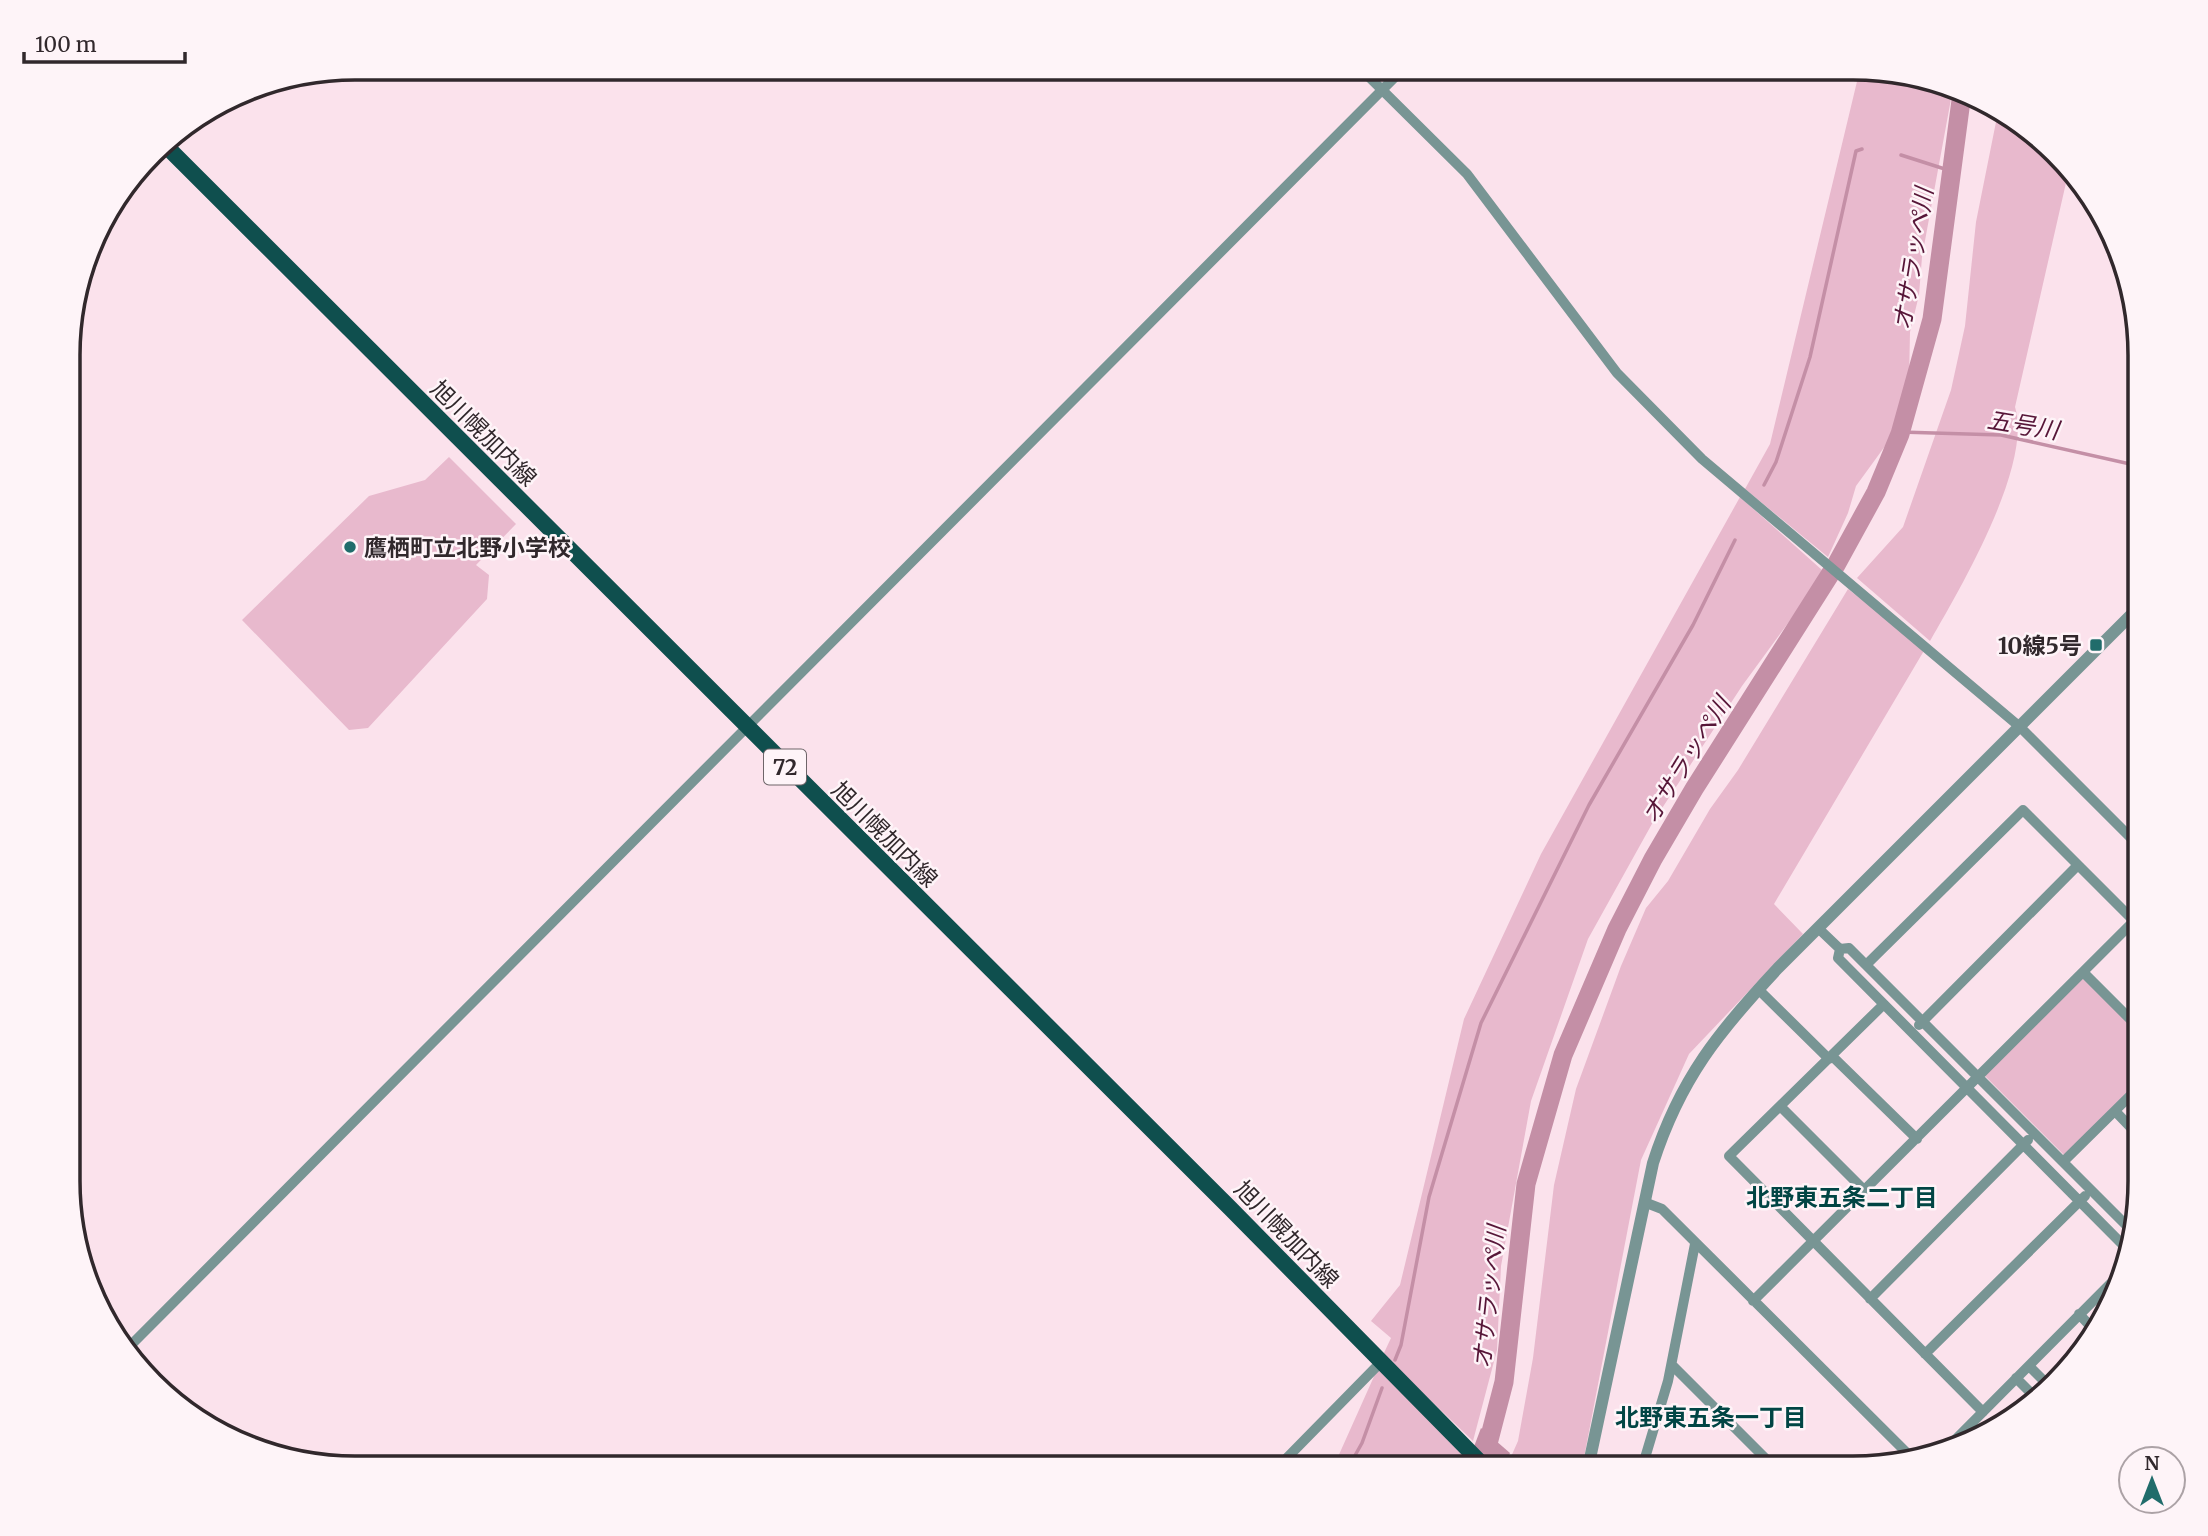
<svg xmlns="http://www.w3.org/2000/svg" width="2208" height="1536" font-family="Merriweather,'Noto Sans JP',serif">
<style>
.green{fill:#e8b9cd}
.water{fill:#c48fa6}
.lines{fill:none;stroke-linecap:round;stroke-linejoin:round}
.stream{stroke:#c48fa6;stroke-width:3.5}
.river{stroke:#c48fa6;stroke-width:19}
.minor{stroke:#789594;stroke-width:10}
.tertiary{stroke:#789594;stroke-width:12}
.primary{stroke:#0f4f4e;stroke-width:16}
.poi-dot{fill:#206c6b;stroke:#fef4f8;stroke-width:2.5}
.labels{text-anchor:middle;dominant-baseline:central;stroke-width:5;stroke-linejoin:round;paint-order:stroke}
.shield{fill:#fef4f8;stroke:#6e6569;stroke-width:2}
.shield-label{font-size:21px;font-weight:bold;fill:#31282c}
.street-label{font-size:23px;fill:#31282c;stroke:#fef4f8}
.poi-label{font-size:23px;font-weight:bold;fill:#31282c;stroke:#fef4f8;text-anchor:start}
.water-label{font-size:24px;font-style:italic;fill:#571638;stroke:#fef4f8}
.neighbourhood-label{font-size:24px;font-weight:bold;fill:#014544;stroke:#fef4f8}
.rim{fill:none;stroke:#31282c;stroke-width:3.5}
</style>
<rect width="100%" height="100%" fill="#fbe2ec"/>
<path class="green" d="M1860,69L1953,88L1922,257L1919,295L1910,332L1909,381L1888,442L1856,486L1848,513L1828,557L1745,489L1770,444Z
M1998,112L2027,127L2068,174L2015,407C2033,465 1960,589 1930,641L1857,578L1903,527L1951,390L1965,326L1976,222Z
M449,457L516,524L476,565L489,575L487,599L368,728L349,730L242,620L369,496L425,480Z
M1740,497L1822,570L1804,601L1742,686L1653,822L1588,939L1531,1101L1501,1266L1497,1350L1473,1441L1383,1355L1391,1338L1371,1321L1400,1285L1464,1019L1541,854Z
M1848,589L1925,649L1774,904L1803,934L1689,1054L1641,1160L1582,1468H1506L1518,1441L1533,1358L1554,1185L1576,1089L1621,966L1646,908L1668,881L1710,809L1738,770Z
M2082,977L2139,1034V1082L2064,1155L1985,1076Z
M1380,1363L1470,1457L1466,1468H1333Z"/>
<path class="water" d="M1481,1428L1510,1453L1503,1468H1466Z"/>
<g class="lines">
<path class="stream" d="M1901,155L1951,171
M1900,432L2001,435L2139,466
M1764,485L1776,462L1810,357L1856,151L1862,149
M1395,1360L1401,1345L1429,1197L1481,1023L1589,805L1693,625L1735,540
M1348,1468L1362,1443L1382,1388"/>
<path class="river" d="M1484,1459L1504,1382L1526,1184L1563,1055L1617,929L1653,859L1694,789L1836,565L1876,492L1900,434L1932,319L1962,93"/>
<path class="minor" d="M1361,69L1467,174L1617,373L1702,459L2020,727L2139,846
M1818,928L1840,949L1838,958L2129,1251
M1840,949L1849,948L2133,1232
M1866,965L2023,810L2137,924
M2083,972L2139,1028
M1758,989L1829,1059
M1883,1005L1729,1156L1983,1412
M1919,1025L2077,866
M1832,1056L1917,1139
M1780,1106L1864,1190
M2115,1111L2139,1136
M2063,1162L2139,1087
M1644,1202L1662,1209L1909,1455
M1870,1299L2028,1140
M1753,1301L2139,916
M2079,1314L2094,1330
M128,1348L1403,69
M1925,1354L2085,1196
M1672,1365L1775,1468
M2029,1366L2046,1383
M2016,1378L2033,1395
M1950,1445L2125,1269
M1277,1468L1381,1362
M1642,1468L1668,1381L1695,1244"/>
<path class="tertiary" d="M1588,1468L1653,1163C1680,1079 1719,1031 1778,968L2139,607"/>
<path class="primary" d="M163,143L1230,1208L1486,1468"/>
</g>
<g class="poi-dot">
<circle cx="350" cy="547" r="7"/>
<rect x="2089" y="638" width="14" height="14" rx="3.5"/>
</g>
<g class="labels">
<rect class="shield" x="764" y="749.5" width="42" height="35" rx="5"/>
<g class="shield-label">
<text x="785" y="767">72</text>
</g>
<g class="street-label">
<text transform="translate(484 433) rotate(45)">旭川幌加内線</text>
<text transform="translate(885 834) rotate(45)">旭川幌加内線</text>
<text transform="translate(1287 1234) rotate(46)">旭川幌加内線</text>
</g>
<g class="poi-label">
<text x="364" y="547">鷹栖町立北野小学校</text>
<text x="2082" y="645" text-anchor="end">10線5号</text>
</g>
<g class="water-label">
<text transform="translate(1913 259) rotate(-81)">オサラッペ川</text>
<text transform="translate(2023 425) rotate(9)">五号川</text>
<text transform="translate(1686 760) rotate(-58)">オサラッペ川</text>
<text transform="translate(1489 1297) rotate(-84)">オサラッペ川</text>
</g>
<g class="neighbourhood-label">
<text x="1842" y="1197">北野東五条二丁目</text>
<text x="1711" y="1417">北野東五条一丁目</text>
</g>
</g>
<path d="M0 0H2208V1536H0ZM355 80H1853A275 275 0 0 1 2128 355V1181A275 275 0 0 1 1853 1456H355A275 275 0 0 1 80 1181V355A275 275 0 0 1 355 80Z" fill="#fef4f8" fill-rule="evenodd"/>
<path class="rim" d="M355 80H1853A275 275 0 0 1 2128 355V1181A275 275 0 0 1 1853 1456H355A275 275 0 0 1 80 1181V355A275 275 0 0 1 355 80Z"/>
<g transform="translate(2152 1480)"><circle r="33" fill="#fef4f8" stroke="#aca2a6" stroke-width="2"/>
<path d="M0-5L12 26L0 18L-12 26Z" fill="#206c6b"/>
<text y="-10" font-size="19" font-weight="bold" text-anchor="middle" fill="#31282c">N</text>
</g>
<path d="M24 52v10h161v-10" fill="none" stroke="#31282c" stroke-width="3.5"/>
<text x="35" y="52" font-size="21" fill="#31282c" stroke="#fef4f8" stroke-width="5" paint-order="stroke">100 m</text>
</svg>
